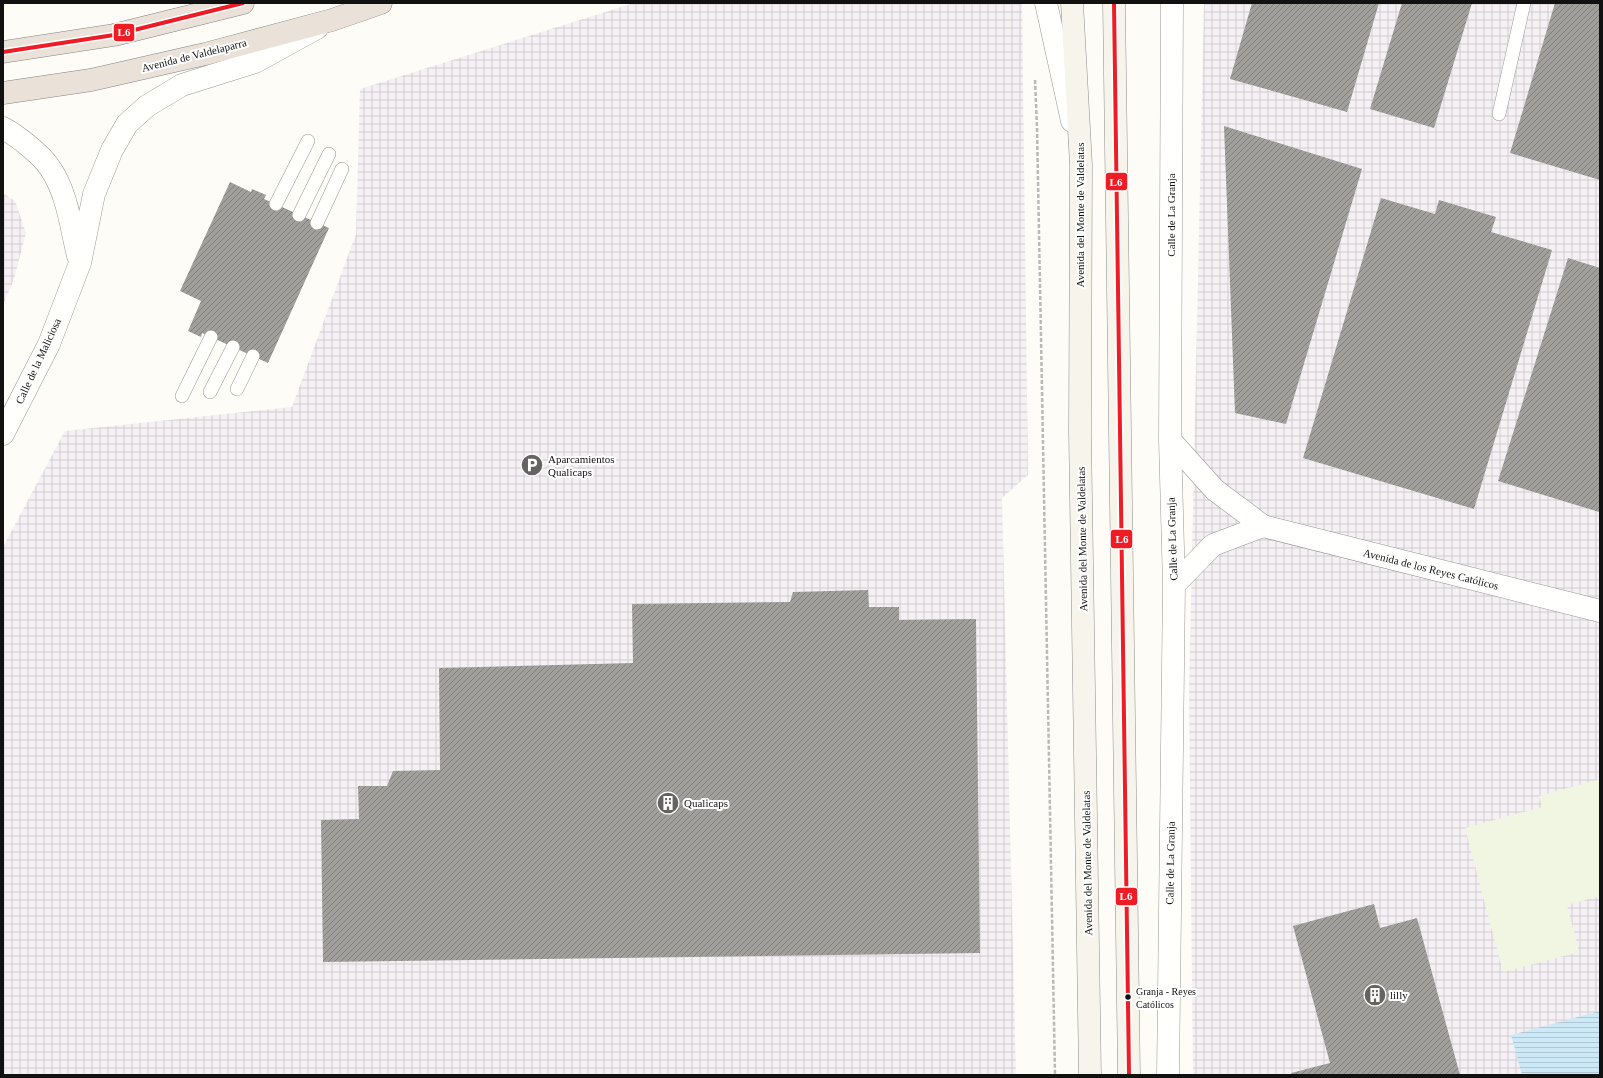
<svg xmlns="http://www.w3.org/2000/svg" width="1603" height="1078" font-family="Georgia,serif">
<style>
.industrial{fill:url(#industrial-grid)}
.pitch{fill:#f0f6e1}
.water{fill:url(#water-rules)}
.building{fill:url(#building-hatch)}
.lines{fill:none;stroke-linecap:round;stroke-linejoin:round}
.lane-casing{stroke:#979795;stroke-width:14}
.street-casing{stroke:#979795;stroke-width:23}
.secondary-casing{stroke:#8e8d8b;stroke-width:23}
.highway-casing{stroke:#858482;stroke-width:23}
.path{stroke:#b9b9b8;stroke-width:2.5;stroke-dasharray:4 2;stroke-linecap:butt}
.lane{stroke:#fffffe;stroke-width:13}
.street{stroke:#fffffe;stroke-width:22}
.secondary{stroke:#f6f4eb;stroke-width:22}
.highway{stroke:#eae1d8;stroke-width:22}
.bus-1-casing{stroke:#fff;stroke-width:7}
.bus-1{stroke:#ee1c25;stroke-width:4}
.bus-dot{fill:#111;stroke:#fff;stroke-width:1.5}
.labels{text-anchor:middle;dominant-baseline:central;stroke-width:4;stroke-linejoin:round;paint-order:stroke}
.bus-label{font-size:10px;fill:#111;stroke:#fff;text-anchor:start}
.street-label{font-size:11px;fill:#111;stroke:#fff}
.poi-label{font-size:11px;fill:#111;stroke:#fff;text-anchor:start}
.line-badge{stroke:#fff;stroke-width:1.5}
.badge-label{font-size:11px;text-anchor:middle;font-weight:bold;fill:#fff}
</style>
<defs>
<pattern id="industrial-grid" width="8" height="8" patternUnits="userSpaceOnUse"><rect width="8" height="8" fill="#f5f0f3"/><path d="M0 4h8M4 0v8" fill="none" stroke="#d1cdcf"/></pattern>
<pattern id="water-rules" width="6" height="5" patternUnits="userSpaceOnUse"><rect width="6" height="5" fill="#cde8f7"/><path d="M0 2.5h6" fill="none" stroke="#afc6d3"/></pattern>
<pattern id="building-hatch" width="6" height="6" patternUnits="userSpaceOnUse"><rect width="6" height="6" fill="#a19f9c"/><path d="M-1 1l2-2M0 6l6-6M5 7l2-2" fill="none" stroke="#82807e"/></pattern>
</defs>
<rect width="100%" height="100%" fill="#fdfcf7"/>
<path class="industrial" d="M634,3H1022L1028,475L1002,498L1016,1075H3V547L65,431L292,407L356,234L360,89Z
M1204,3H1600V1075H1193L1189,692Z
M3,193L15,201L26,233L14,279L3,305Z"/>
<path class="pitch" d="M1600,779V896L1567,905L1579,952L1503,972L1465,828L1542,807L1539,796Z"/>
<path class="water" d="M1600,1011V1075H1522L1511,1035Z"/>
<path class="building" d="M1252,3H1379L1347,112L1230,79Z
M1402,3H1472L1434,128L1370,109Z
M1555,3H1600V180L1510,153Z
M1224,126L1362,169L1286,424L1235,413Z
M230,182L251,192L252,189L266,195L264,199L329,228L268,363L202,333L201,337L188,331L201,301L180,291Z
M1381,198L1435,214L1439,200L1496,217L1491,232L1552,250L1474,509L1303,458Z
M1568,258L1600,268V508L1599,512L1498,481Z
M868,590L869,607H899V620L976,619L980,953L323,962L321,820L359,819L358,786H387L393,771L440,770L439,668L633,663L632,604L790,602L793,592Z
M1374,904L1380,928L1417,918L1460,1075H1292L1291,1073L1330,1063L1293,926Z"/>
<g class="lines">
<g class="lane-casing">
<path id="lane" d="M1499,114L1524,3
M276,204L308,141
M299,215L329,154
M317,223L342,169
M237,389L253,356
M210,392L233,347
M182,396L211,337"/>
</g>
<g class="street-casing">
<path id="street" d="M1046,3L1072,121
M3,128C16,135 42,155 50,168C67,192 71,227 78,256
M3,434L49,344L80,263L94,194L112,150L127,124L147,106L182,85L255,62L317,28
M1170,440L1215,490L1263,526L1600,611
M1174,585L1213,545L1263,526
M1168,1075L1174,585L1170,440L1172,3"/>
</g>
<g class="secondary-casing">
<path id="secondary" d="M1072,3L1081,165L1080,433L1090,1075
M1114,3L1129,1075"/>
</g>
<g class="highway-casing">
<path id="highway" d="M3,52L114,35L243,3
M3,93L91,80L205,54L332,20L381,3"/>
</g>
<path class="path" d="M1035,80L1037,127L1055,1075"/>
<use href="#lane" class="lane"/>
<use href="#street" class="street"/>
<use href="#secondary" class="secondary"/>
<use href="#highway" class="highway"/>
<g class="bus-1-casing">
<path id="bus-1" d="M1114,3L1129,1075
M3,52L114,35L243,3"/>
</g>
<use href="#bus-1" class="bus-1"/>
</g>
<defs>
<g id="parking-disc" transform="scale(1.15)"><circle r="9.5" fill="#646362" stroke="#fff"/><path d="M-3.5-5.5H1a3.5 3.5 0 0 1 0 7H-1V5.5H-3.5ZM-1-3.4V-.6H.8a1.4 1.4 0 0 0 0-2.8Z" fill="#fff"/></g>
<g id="building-disc" transform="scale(1.15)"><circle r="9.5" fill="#646362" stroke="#fff"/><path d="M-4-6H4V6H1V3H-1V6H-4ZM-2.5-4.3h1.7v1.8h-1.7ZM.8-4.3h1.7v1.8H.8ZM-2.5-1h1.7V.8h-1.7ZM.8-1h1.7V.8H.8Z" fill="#fff"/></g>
</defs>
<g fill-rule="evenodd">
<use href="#parking-disc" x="532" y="465"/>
<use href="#building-disc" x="668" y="803"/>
<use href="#building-disc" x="1375" y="995"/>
</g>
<circle class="bus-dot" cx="1128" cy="997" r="3.5"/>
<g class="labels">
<g class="bus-label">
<text x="1136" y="991">Granja - Reyes<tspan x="1136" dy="13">Católicos</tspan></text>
</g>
<g class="street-label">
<text transform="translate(194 55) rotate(-14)">Avenida de Valdelaparra</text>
<text transform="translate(1080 215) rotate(-90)">Avenida del Monte de Valdelatas</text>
<text transform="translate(1171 215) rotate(-90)">Calle de La Granja</text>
<text transform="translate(38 361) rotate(-65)">Calle de la Maliciosa</text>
<text transform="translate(1082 539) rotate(-91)">Avenida del Monte de Valdelatas</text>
<text transform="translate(1172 539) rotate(-92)">Calle de La Granja</text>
<text transform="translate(1431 569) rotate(14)">Avenida de los Reyes Católicos</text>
<text transform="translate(1087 863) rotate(-91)">Avenida del Monte de Valdelatas</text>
<text transform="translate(1170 863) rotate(-89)">Calle de La Granja</text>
</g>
<g class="poi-label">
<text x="548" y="459">Aparcamientos<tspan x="548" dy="13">Qualicaps</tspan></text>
<text x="684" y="803">Qualicaps</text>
<text x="1390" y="995">lilly</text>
</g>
</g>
<g class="line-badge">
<rect x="113" y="23" width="22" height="19" rx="4" fill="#ee1c25"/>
<rect x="1105" y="172" width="23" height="19" rx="4" fill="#ee1c25"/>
<rect x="1110" y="529" width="23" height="20" rx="4" fill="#ee1c25"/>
<rect x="1115" y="887" width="23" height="19" rx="4" fill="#ee1c25"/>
</g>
<g class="badge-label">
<text x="124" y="36">L6</text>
<text x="1116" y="186">L6</text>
<text x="1122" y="543">L6</text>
<text x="1126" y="900">L6</text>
</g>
<rect width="1603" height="1078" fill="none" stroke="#111111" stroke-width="8"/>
</svg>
